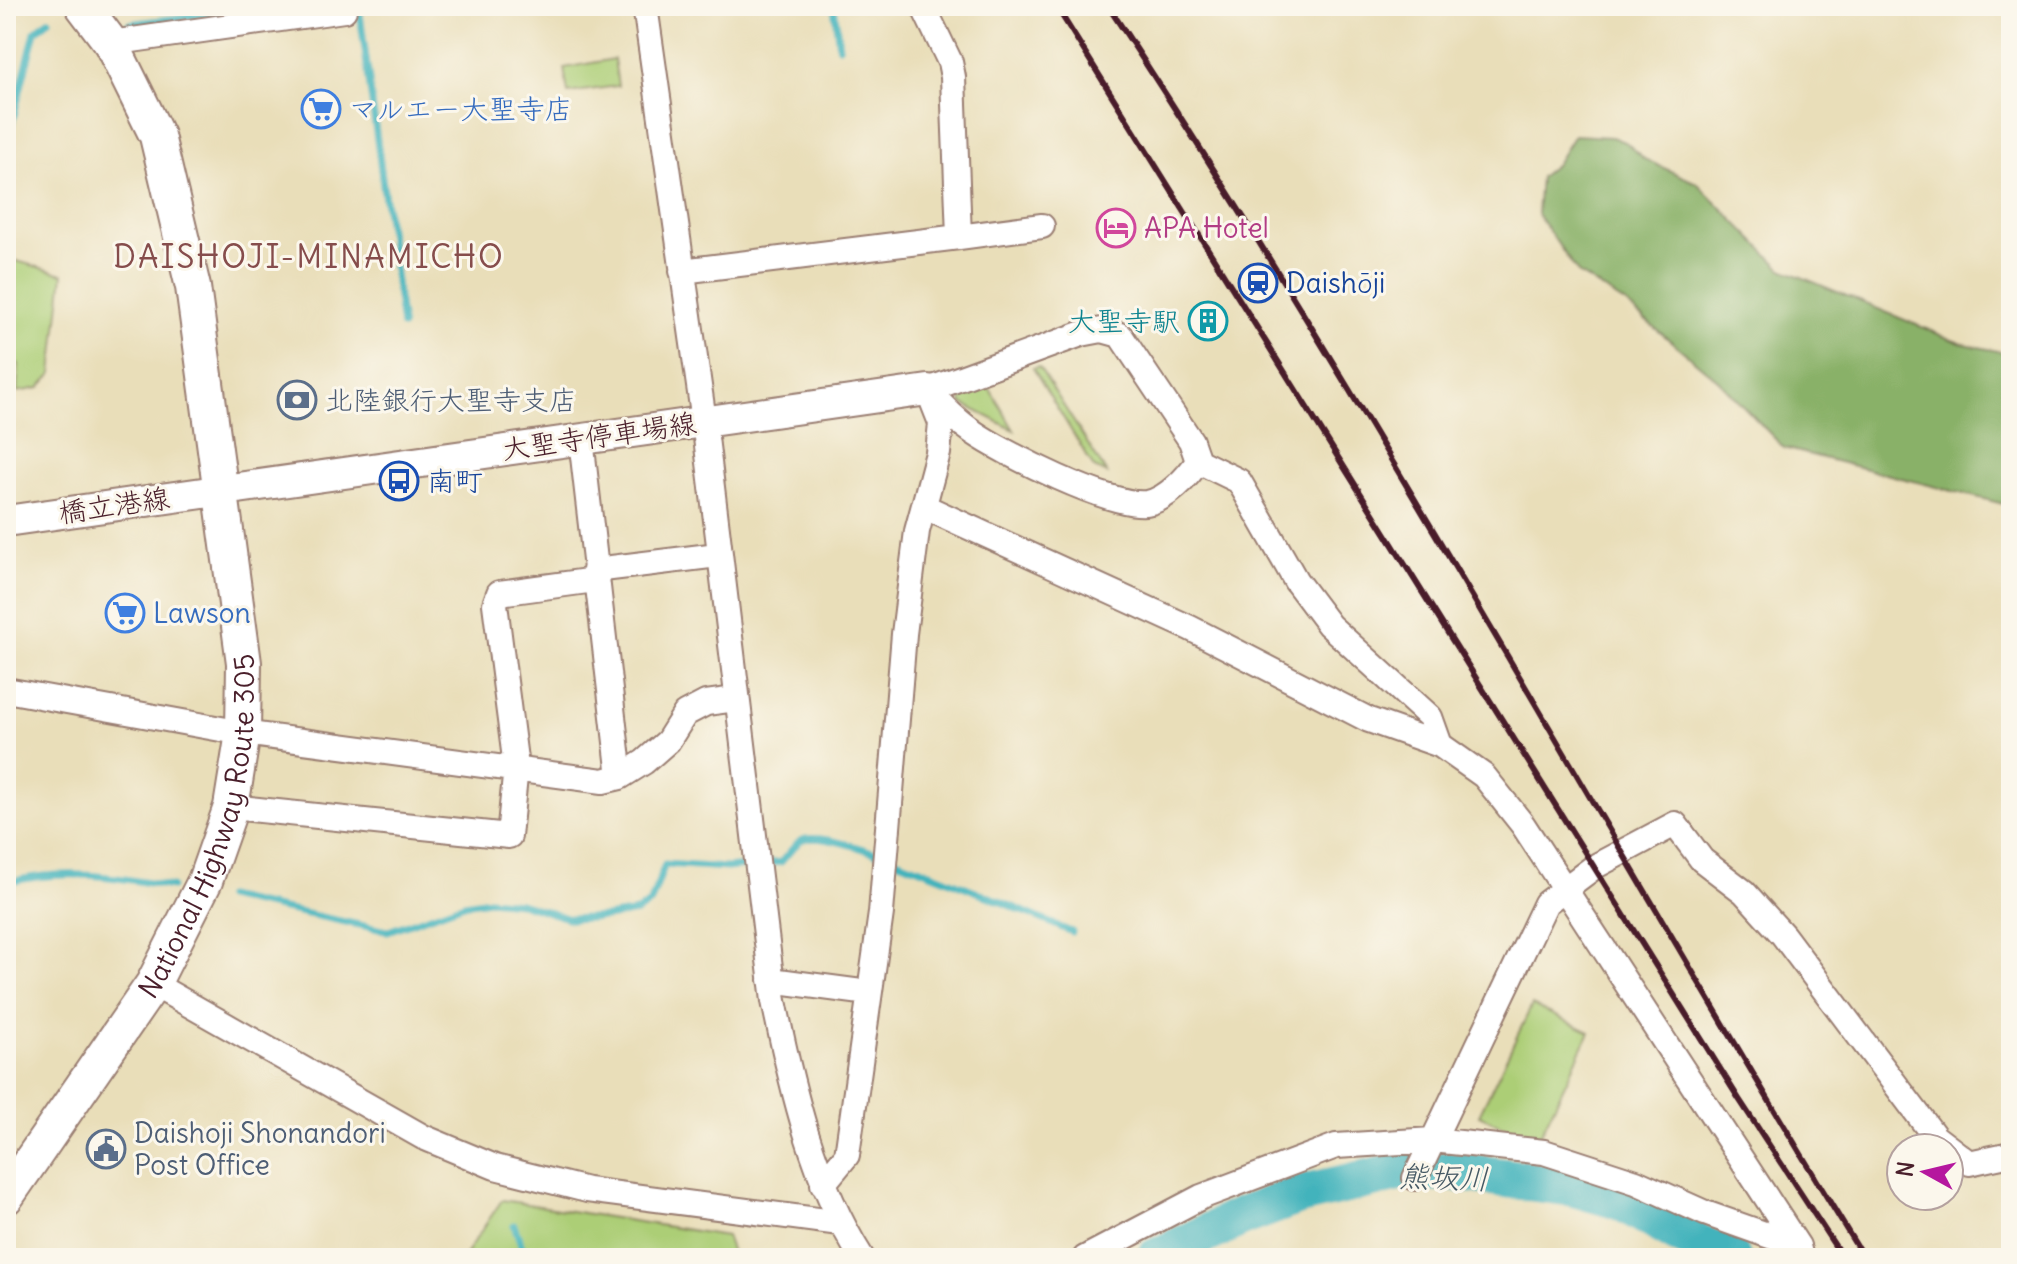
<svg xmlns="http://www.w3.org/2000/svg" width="2017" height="1264" font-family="Delius,'Klee One',sans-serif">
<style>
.green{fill:#acce76;stroke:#7b7650;stroke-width:2}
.forest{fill:#89b167;stroke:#6a6849;stroke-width:2}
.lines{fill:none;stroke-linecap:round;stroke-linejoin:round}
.stream{stroke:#43b3bc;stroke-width:7}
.river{stroke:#43b3bc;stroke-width:40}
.minor-casing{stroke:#9a7e72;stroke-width:28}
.major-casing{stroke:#9a7e72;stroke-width:34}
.highway-casing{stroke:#9a7e72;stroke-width:38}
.minor{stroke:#fff;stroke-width:24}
.major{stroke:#fff;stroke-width:30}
.highway{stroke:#fff;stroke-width:34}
.rail{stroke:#4a1f2b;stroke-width:6}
.labels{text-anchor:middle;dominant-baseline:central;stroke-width:6;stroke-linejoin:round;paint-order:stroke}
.shop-label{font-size:28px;fill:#366cbe;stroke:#fbf7ec;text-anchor:start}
.hotel-label{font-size:28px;fill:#b23c85;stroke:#fbf7ec;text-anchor:start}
.transit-label{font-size:28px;fill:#164399;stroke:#fbf7ec;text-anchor:start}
.culture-label{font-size:28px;fill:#0d838f;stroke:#fbf7ec;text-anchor:end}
.service-label{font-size:28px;fill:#4e5e75;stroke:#fbf7ec;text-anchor:start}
.street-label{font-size:28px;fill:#4a1f2b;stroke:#fbf7ec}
.water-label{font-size:30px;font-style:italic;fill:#475a65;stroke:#fbf7ec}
.quarter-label{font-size:32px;letter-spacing:2px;fill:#864d4c;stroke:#fbf7ec}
</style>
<rect width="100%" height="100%" fill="#fbf7ec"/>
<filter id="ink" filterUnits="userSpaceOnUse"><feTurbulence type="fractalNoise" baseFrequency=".0125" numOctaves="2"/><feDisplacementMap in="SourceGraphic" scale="16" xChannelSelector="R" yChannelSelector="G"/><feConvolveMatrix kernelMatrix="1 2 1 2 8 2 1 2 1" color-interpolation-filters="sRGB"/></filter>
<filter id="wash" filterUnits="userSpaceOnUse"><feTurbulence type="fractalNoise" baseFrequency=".006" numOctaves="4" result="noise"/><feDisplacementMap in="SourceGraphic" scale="32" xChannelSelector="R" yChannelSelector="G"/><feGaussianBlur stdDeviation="1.8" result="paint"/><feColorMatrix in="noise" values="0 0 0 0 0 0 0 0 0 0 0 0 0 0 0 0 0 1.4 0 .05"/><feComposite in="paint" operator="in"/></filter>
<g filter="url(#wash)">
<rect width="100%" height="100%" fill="#e9deb9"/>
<path class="green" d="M614,59L618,86L568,93L564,68Z
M6,258L63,274L52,374L39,388L17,392L19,364L6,360Z
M1039,367L1107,474L1094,468L1033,368Z
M987,384L1014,430L961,403L962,398Z
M1532,1005L1590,1032L1537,1142L1479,1115Z
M502,1200L726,1236L734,1258H463Z"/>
<path class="forest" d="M1574,135L1612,137L1627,143L1644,159L1697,183L1782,269L1960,343L2011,354V506L1784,448L1719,381L1626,304L1578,273L1537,214L1540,177L1556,164Z"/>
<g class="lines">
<path class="stream" d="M359,6L402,326
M834,6L839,47
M129,24L276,6
M6,146L35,32L49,20
M6,883C63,868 114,876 171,887
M226,897L388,931L464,904L489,900L520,903L570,919L606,917L637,912L651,902L665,864L727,868L781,862C787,856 795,843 803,840C835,825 1029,915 1072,932
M514,1225L526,1258"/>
<path class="river" d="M1156,1258L1241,1217L1299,1195L1407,1170L1468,1173L1574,1187L1619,1200L1680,1235L1731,1258"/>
</g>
</g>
<g filter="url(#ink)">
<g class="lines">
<g class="minor-casing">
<path id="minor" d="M645,6L704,421L774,1001C792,1089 813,1181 862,1258
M111,43L344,10
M959,237L1042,226
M682,271L959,237L953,77L950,62L923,6
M1102,330L1120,335L1191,441L1198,461C1189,476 1166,500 1147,503C1112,508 1003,453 973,432C955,420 942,406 928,390L1081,334Z
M581,439L620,777L644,762L668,741L685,714L706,703L736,699
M1198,461L1239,481L1296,581L1329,625L1430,717L1440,745
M925,507L1190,628L1369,720L1440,745L1484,776L1523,825L1798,1246L1801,1258
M595,570L718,555
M6,690L243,733L603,781L620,777
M231,807L509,836L516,767L495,604L499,593L595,580
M771,980L869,993
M153,984L423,1137L495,1167L587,1190L840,1223
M1415,1178L1546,903L1594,867L1675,824L1702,860L1744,892L1783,935L1935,1137L1969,1163L2011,1154
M823,1184L847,1155L881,913L904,634L917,531L938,453L941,423L928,390
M1085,1258L1201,1197L1336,1146L1433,1140L1544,1152L1636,1182L1705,1213L1798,1246"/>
</g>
<g class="major-casing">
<path id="major" d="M6,521L928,390"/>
</g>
<g class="highway-casing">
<g id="highway">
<path id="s1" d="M6,1197L153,984L205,881L231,807L243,733L244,663L193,287L157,136L111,43L83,6"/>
</g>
</g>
<use href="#minor" class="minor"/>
<use href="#major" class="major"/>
<use href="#highway" class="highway"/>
<path class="rail" d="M1056,6L1739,1099L1843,1258
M1108,6C1377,413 1609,842 1864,1258"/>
</g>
</g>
<defs>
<g id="supermarket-ring" transform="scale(2)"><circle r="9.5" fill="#fbf7ec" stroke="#3f7fe0" stroke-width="1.5"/><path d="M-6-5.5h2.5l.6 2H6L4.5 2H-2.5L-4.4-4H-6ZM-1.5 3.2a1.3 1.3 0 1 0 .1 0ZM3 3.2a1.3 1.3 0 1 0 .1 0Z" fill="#3f7fe0"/></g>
<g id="hotel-ring" transform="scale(2)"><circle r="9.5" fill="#fbf7ec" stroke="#d1479c" stroke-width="1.5"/><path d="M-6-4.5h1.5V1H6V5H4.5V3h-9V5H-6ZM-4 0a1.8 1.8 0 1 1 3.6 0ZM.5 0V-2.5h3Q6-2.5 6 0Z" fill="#d1479c"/></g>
<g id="station-ring" transform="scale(2)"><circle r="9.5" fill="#fbf7ec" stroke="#1a4fb4" stroke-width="1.5"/><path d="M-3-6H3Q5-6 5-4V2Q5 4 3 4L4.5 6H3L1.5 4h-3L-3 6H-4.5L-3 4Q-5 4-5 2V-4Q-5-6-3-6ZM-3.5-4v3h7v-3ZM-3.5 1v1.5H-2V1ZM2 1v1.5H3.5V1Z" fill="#1a4fb4"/></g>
<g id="building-ring" transform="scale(2)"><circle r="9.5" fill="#fbf7ec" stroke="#0f9aa8" stroke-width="1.5"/><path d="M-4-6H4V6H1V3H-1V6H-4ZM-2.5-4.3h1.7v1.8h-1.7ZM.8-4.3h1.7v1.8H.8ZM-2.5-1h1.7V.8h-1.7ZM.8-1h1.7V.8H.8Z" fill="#0f9aa8"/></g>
<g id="bank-ring" transform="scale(2)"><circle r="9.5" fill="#fbf7ec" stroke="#5c6f8a" stroke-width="1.5"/><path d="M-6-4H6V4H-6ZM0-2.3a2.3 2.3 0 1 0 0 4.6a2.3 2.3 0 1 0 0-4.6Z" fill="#5c6f8a"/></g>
<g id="bus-ring" transform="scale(2)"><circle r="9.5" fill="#fbf7ec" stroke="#1a4fb4" stroke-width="1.5"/><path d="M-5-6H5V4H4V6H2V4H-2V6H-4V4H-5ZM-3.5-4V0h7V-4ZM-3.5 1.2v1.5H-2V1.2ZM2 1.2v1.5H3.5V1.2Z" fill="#1a4fb4"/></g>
<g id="civic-ring" transform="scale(2)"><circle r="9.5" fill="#fbf7ec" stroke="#5c6f8a" stroke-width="1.5"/><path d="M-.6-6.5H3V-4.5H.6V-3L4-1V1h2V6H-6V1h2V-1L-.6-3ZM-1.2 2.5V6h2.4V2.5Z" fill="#5c6f8a"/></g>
</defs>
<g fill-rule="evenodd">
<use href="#supermarket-ring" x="321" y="109"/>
<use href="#hotel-ring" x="1116" y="228"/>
<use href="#station-ring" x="1258" y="283"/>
<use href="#building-ring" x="1208" y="321"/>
<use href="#bank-ring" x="297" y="400"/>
<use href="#bus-ring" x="399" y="481"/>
<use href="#supermarket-ring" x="125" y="613"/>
<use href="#civic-ring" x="106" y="1149"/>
</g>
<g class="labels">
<g class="shop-label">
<text x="349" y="109">マルエー大聖寺店</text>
<text x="153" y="613">Lawson</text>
</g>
<g class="hotel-label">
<text x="1144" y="228">APA Hotel</text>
</g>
<g class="transit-label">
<text x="1286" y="283">Daishōji</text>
<text x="427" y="481">南町</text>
</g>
<g class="culture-label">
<text x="1180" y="321">大聖寺駅</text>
</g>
<g class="service-label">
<text x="325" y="400">北陸銀行大聖寺支店</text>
<text x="134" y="1133">Daishoji Shonandori<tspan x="134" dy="32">Post Office</tspan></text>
</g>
<g class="street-label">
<text transform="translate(599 436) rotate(-8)">大聖寺停車場線</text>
<text transform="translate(114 505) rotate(-8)">橋立港線</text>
<text stroke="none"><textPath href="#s1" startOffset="426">National Highway Route 305</textPath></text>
</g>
<g class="water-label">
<text transform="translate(1444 1177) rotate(2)">熊坂川</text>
</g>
<g class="quarter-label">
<text x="309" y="256">DAISHOJI-MINAMICHO</text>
</g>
</g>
<rect width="2017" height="1264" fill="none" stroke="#fbf7ec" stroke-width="32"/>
<g transform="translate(1925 1172) rotate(278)"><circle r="38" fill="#fbf7ec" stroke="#b4a19f" stroke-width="2"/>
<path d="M0-6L14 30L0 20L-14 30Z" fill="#b5179e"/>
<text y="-12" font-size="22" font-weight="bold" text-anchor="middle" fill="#4a1f2b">N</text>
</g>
</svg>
